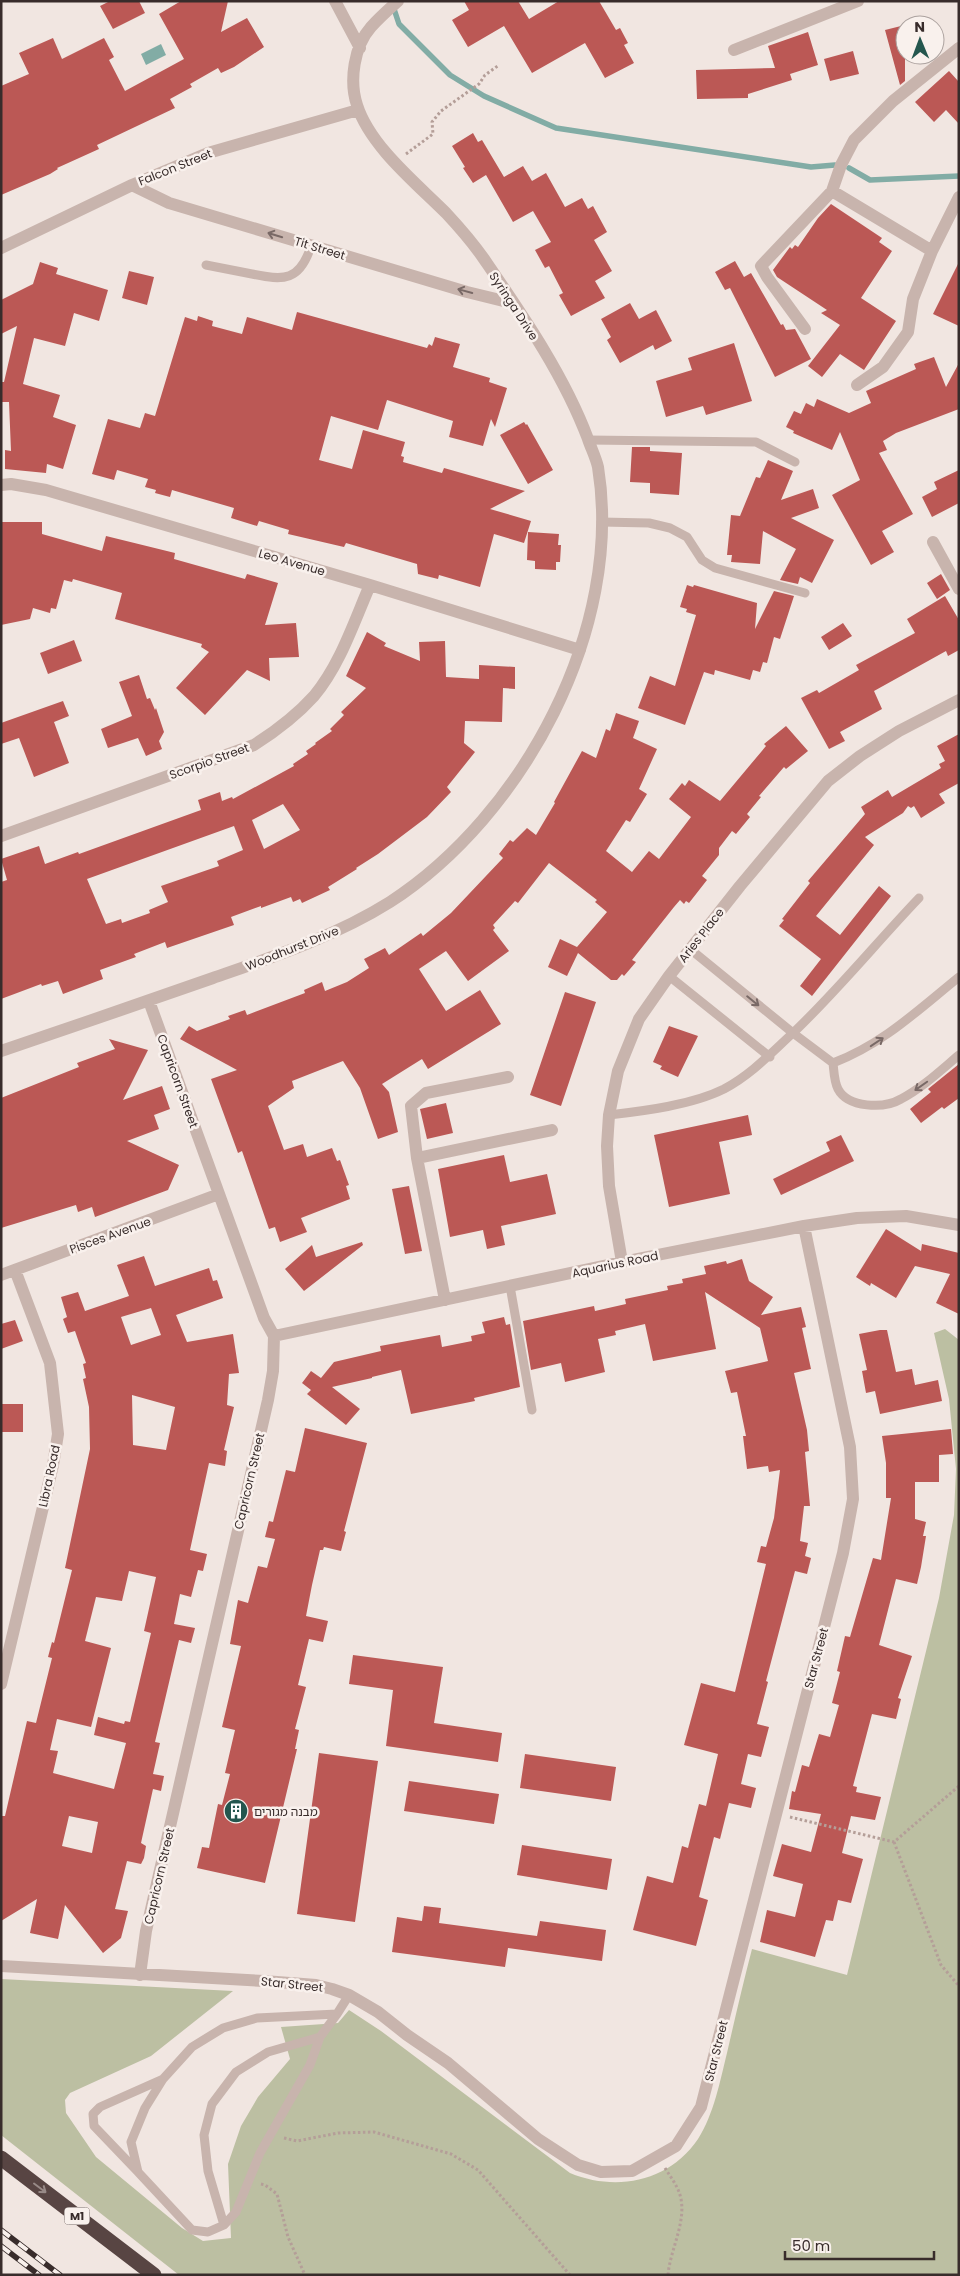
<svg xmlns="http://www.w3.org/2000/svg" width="960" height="2276" font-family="Poppins,'Noto Sans Hebrew',sans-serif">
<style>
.green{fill:#bcbfa2}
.water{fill:#82aca5}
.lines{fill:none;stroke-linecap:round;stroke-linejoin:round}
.stream{stroke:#82aca5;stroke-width:5.5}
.building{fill:#bb5855;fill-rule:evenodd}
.path{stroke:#b49e98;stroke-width:3;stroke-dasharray:2.5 2.5;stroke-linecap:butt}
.lane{stroke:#c8b4ad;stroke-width:9}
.street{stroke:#c8b4ad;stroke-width:12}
.highway{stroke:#584543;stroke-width:15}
.rail-casing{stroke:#382c2b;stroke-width:5.5}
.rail{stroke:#f9f1ed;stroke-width:4;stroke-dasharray:11;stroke-linecap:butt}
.oneway{stroke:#796966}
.oneway2{stroke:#988a87}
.labels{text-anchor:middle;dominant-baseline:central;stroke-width:5;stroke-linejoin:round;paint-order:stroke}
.shield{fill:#f9f1ed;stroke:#726765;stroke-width:1}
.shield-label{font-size:11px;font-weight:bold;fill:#382c2b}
.street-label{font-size:12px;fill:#382c2b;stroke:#f9f1ed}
.poi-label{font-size:12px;fill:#382c2b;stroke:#f9f1ed;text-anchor:start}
</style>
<rect width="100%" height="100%" fill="#f1e6e1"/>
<path class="green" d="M945,1329L959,1340V2275H179L1,2135V1979L233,1991L151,2056L70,2093L65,2100L66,2113L96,2157L182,2228L203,2241L231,2238L228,2164L241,2126L258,2097L290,2059L281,2027L338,2023L349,2010L381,2031L570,2173C616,2192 669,2182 698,2139C714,2114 720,2081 727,2053C735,2018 743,1984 752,1949L847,1975L939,1598L954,1515L956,1469L949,1399L934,1333Z"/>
<path class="water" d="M161,44L166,55L146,65L141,54Z"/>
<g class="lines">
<path class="stream" d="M393,6L399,24L450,75L484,96L556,128L811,167L835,165
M849,168L870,180L959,176"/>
</g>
<path class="building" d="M110,1H139L145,13L113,29L100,6Z
M181,1H228L221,32L247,18L264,47L234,67L221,73L218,68L190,84L192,87L170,99L175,108L97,145L99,149L57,168L58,169L50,174L1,195V86L29,74L19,53L53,38L62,59L104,38L114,57L109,60L125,91L184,59L159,14Z
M464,1H518L529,19L559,1H599L616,30L620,28L628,43L624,45L634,63L605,78L585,43L532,73L504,26L468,47L452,20L469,10Z
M905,25V81L900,85L885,30Z
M808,32L818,65L790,74L792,80L748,94V98L697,99L696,70L775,68L768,46Z
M853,51L859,74L830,81L824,59Z
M949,71L959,82V124L946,110L934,122L915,102Z
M473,133L478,142L482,140L504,177L523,166L532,181L546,173L565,207L582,198L588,209L593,206L607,232L594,240L612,271L595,281L605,298L571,316L559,295L563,293L549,266L545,268L535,250L551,242L533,211L513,222L486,175L473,183L463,168L465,167L452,146Z
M831,204L882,238L879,242L892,251L861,298L896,321L864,370L840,354L822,377L808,366L840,325L821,313L827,310L777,277L773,270L790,247L792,249L795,245L798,247L818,218Z
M735,261L744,277L751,273L781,325L783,324L786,330L795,329L811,359L775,377L730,288L725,290L715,272Z
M40,262L58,268L56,274L108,290L99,321L74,313L65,346L34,338L23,384L60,395L53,417L76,425L63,469L47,464L46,473L5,469V450L11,451L9,402H1V382H4L17,326L1,334V300L33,284Z
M959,262V326L933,314Z
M129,271L154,277L147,305L122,298Z
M630,303L639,319L656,310L672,341L655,350L653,345L620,363L607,340L611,337L601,319Z
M297,312L427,348L429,344L432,346L435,337L460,344L453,367L490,378L489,382L507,388L495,427L491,419L483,446L449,437L453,421L387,400L378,430L331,416L319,460L352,469L363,430L405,442L401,456L404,457L403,462L442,473L444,468L525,491L490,509L531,521L524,543L494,534L480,587L439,575L438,579L418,574L417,564L346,543L344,547L288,534L289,530L259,521L257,526L231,518L234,508L172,490L170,497L155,493L156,490L145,487L148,479L117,470L114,480L92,474L108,419L140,428L145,413L155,416L185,317L197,321L198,316L213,321L212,326L242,334L247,317L292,330Z
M734,343L752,401L706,415L703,406L666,417L656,381L692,370L688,358Z
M934,357L946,387L959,363V409L896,433L883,441L887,450L879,453L913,514L882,531L894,552L871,565L832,495L860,480L840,432L832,450L793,433L794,431L786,427L794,411L801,414L806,403L814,407L817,399L849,413L871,403L866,391L916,369L914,364Z
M524,422L526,425L527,424L553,470L528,484L500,435Z
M632,447H650V451L682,453L679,495L650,493V483L630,482Z
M768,460L793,471L781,500L813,489L819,508L791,518L834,540L812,583L800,577L798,584L780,580L796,549L763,531L760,564L731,562L732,555H727L731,515L740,516L756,477L760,478Z
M959,470V503L932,517L922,497L937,489L934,482Z
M1,522H42V534L102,551L106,536L175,553L174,559L245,579L247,574L278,583L265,625L296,623L299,657L269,658L270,681L247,670L205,715L176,688L209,652L201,647L202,644L115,619L122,593L73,579L72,582L64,580L56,609L51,608L50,613L33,608L30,619L1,625Z
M528,532L559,534L558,545H561L560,562H556V570L535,569V561L527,560Z
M941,574L950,590L937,599L927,583Z
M687,585L693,587L694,585L757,603L755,629L774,591L794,596L780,639L774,637L767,663L763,662L760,672L753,670L750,680L715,670L714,675L704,672L685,725L638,708L650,676L675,686L696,615L686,612L687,609L680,607Z
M945,596L959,620V650L948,656L946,651L874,691L882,709L840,732L845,741L829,749L801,698L817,690L819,693L859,670L856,665L915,633L907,619Z
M843,623L852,636L829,650L821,637Z
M367,632L386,643L384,646L420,661L419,642L445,641L446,677L479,679V665L515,667V689L503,688L502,722L465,721L464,743L475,752L447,787L451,792L427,817L378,854L356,868L357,869L328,887L330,890L302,903L300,899L293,902L291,897L261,908V906L231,917L234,925L167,948L165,942L134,954L136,957L100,970L103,979L63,994L58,981L42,986L41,984L1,999V882L7,880L1,859L39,846L45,864L78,852L79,854L201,810L198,800L220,792L222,801L232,797L233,799L294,766L293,764L308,754L306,751L316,744L315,743L332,731L330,729L344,715L341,712L366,688L346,676ZM283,804L300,830L264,849L252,820ZM234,826L243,850L217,861L219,866L161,886L168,902L149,910L150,913L122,923L121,919L106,924L87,879Z
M74,640L82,661L48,674L40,653Z
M139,675L147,699L150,698L155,710L156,708L164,732L159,741L162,749L146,756L138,738L108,748L101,729L132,716L119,682Z
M63,701L69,716L54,722L69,763L34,777L19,738L1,744V723Z
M616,713L639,721L633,738L657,749L639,789L647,794L630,822L626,820L606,851L632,872L649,851L659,859L691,817L669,799L682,783L685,786L689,780L720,801L766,746L764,744L786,726L808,751L786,769L784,767L759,796L761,797L747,814L750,817L736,834L732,831L719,848V855L702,876L707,880L689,903L686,901L684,904L680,900L674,907L632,960L636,962L624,976L622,974L617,980H611L578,953L567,976L548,967L560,939L577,947L607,912L595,902L597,900L549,863L518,903L515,901L493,925L495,928L493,930L509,951L468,981L446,951L419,969L446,1011L480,990L501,1024L428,1069L422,1059L382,1084L389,1092L398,1132L378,1139L360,1088L343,1061L292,1081L294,1088L268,1106L284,1150L303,1144L307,1157L332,1148L337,1161L340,1160L349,1185L346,1186L350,1199L301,1218L307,1232L280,1242L275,1227L269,1229L242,1151L238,1153L211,1079L237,1070L180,1039L189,1026L197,1031L230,1019L228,1016L245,1010L247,1015L305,993L304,990L322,982L325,991L347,982L369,968L364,959L385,948L389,955L421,933L423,936L451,913L503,858L499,854L510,840L513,842L527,828L536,835L555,803L554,802L582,751L596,758L606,729L610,731Z
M959,734V783L939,794L945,803L921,818L914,806L911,808L908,806L903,813L865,837L874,845L816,916L840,935L879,886L891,896L812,996L800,986L821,959L779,926L784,920L782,919L810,883L808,881L865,814L861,807L888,790L892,797L941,768L939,764L945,761L937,746Z
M565,992L596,1002L561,1106L530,1095Z
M669,1026L698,1036L678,1077L660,1069L662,1066L653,1062Z
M109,1039L148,1050L123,1100L162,1086L170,1109L154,1115L159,1129L127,1141L179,1165L168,1190L95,1217L92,1207L78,1212L76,1205L1,1228V1098L79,1067L77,1063L115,1049Z
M959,1064V1098L944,1109L942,1107L921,1123L910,1109L931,1092L928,1089Z
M446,1103L453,1133L427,1139L420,1109Z
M748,1115L752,1135L719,1142L730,1194L669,1207L654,1135Z
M841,1135L854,1161L781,1195L773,1179L830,1151L826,1142Z
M504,1155L510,1182L547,1174L556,1214L501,1226L505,1245L487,1249L483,1230L450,1237L438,1169Z
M409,1186L422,1251L405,1254L392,1189Z
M886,1229L921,1251L922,1244L959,1253V1314L936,1303L950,1274L915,1266L896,1298L871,1283L870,1286L856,1277Z
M362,1242L363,1245L304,1291L285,1269L312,1245L316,1257Z
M144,1256L155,1286L209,1268L213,1281L217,1280L223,1298L176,1315L187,1342L233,1334L239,1373L229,1374L227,1405L234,1407L224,1450L227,1451L225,1466L209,1463L190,1550L207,1554L203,1571L198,1570L191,1597L180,1594L174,1624L195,1628L191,1643L179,1640L155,1742L160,1743L153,1774L164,1776L161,1791L153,1789L141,1843L146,1846L144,1858L141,1864L127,1861L115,1909L128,1911L121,1938L103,1953L65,1905L58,1939L30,1933L37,1899L1,1921V1816H5L27,1721L36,1723L52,1658L48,1657L52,1642L54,1643L72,1570L65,1568L90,1449L89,1407L83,1379L86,1378L83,1364L86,1363L75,1331L68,1333L63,1319L67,1317L61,1297L78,1292L85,1311L129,1296L117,1265ZM151,1308L161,1335L131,1345L121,1317ZM132,1395L175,1407L166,1450L133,1445ZM129,1571L156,1577L144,1631L151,1633L130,1722L125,1721L124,1724L98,1717L94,1735L126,1743L114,1789L53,1773L58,1751L50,1750L57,1719L91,1727L111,1648L85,1641L96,1597L122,1601ZM69,1816L98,1822L92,1853L62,1846Z
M742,1259L749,1281L773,1297L761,1315L801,1307L806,1327L802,1328L811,1369L794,1373L807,1430L809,1451L805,1452L810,1506H804L800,1541L808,1543L805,1556L811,1558L807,1574L795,1571L766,1681L768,1682L757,1724L769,1727L761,1757L748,1754L741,1784L756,1788L751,1808L729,1803L720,1839L714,1837L699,1897L708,1900L696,1946L633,1930L647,1876L673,1883L682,1846L688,1848L699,1804L706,1806L718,1754L684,1745L701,1683L735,1692L766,1564L757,1562L761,1546L766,1547L774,1518L780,1470L769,1472L768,1466L747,1469L743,1436H746L737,1392L731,1393L725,1371L768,1361L760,1328L705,1292L716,1349L653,1361L645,1324L615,1331L616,1335L598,1339L605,1372L565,1382L561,1363L531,1370L523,1321L594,1306L595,1311L626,1304L625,1299L668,1290L667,1286L683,1283L682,1279L706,1274L704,1266L726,1261L727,1264Z
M504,1317L506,1325L510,1324L520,1387L474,1398L475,1401L411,1414L401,1370L372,1377V1378L332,1387L360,1409L346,1425L307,1394L311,1390L302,1383L311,1371L321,1378L334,1362L381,1351L380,1346L440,1335L442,1347L472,1341L471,1336L485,1333L482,1322Z
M15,1320L23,1341L1,1349V1324Z
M880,1330H887L896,1372L912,1369L915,1385L938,1380L942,1401L880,1414L875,1391L866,1393L862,1371L867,1370L859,1334Z
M1,1404H23V1432H1Z
M305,1428L367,1443L344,1531L346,1532L341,1551L324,1547L323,1550H320L312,1585L306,1616L328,1621L323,1642L309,1639L298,1685L306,1687L295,1729L299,1730L295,1749H297L265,1883L197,1868L202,1847L209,1848L218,1804L222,1805L230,1774L225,1773L235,1730L222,1727L241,1646L230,1644L238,1600L248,1603L258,1566L267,1568L275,1539L265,1537L269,1521L273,1522L286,1470L295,1472Z
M951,1429L953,1454L939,1455V1482H915V1519L926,1522L923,1536H926L921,1567L917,1584L896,1579L879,1645L912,1656L898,1698L901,1699L896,1719L872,1714L853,1786L857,1787L856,1792L881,1797L875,1820L851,1816L842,1853L863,1859L851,1903L838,1900L833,1921L826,1920L815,1957L760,1942L767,1910L795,1917L803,1884L773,1876L782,1844L811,1852L821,1814L789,1809L792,1791L795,1792L802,1765L809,1767L819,1734L830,1737L839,1705L832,1703L840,1672L837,1671L845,1636L850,1637L873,1558L881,1560L891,1498H886V1463L882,1436Z
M353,1655L443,1667L434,1723L502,1733L498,1762L386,1746L393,1690L349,1684Z
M319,1753L378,1761L355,1922L297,1914Z
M525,1754L616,1767L611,1801L520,1788Z
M409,1781L499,1794L494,1824L404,1811Z
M522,1845L612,1859L607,1890L517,1875Z
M424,1906L441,1908L439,1923L537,1936L540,1921L606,1930L602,1961L508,1948L505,1967L392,1952L397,1917L422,1921Z"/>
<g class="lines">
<path class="path" d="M406,154L433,134L432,122L441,111L479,84L485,75L499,65
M790,1817L894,1842L959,1786
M894,1842L941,1965L959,1986
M284,2138L297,2141L338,2133L374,2132L451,2154L478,2170L570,2275
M665,2168C670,2176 676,2184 679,2192C689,2218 670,2249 668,2275
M261,2184L265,2185L277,2194L288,2237L305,2275"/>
<path class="lane" d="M206,265C221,268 237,271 252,274C284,281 300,281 311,246
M588,440L756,442L795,462
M601,522L649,523L670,528L687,537L702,560L715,568L805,593
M690,949L793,1033L833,1063C834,1071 834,1081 838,1089C848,1108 884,1109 901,1099C922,1088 940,1071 959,1055
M669,976L770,1057
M833,1063C883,1044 918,1010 959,977
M609,1115C644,1111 692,1105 724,1089C752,1074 771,1053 794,1032C838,990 877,942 919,898
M510,1286L532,1410
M337,2014L320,2037L310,2065L260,2153L236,2212L224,2225L208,2232L192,2230L138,2172L131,2142L145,2108L163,2079L192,2047L223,2028L257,2018L337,2014L349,1995
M138,2172L94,2126L93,2114L100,2107L163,2079
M224,2225L208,2171L204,2135L212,2104L236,2072L268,2052L320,2037"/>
<path class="street" d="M335,1L360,48
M734,50L858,1
M132,185L169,203L467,292L512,303
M832,191L932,251
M1,248L132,185L208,153L358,110
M805,329L767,277L761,266L832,191L841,165L854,140L893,101L959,48
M857,385L883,367L908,332L913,299L932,251L959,197
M1,485L11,484L46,490L370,585L580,650
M933,542L959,589
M1,836L254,745C276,731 296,716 314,696C340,665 354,622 370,585
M1,1051C72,1027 142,1003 213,978C273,957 336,936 390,902C524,815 624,628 598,467C596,458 591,448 588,439C564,375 523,316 484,259C473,243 459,227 446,213C416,183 370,146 357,105C349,81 354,46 371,27C379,18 389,9 398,1
M417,1158L552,1130
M622,1262L609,1186L607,1146L609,1115L618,1071L639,1019L669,976L740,886L828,781L860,756L899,731L959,700
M1,1275L219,1194
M445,1300L417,1158L411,1106L426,1093L508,1077
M274,1336L622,1262L804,1226L857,1218L906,1216L959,1225
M1,1684L53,1465L58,1434L50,1363L15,1270
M1,1966L264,1981L316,1985L332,1989L349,1995L378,2012L407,2035L448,2063L538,2139L578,2165L601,2172L632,2171L676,2146L701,2107L843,1553L853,1499L850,1447L804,1226
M140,1975L146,1931L268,1400L273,1371L274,1336L264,1318L149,1001"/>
<path class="highway" d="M1,2158L154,2275"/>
<g class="rail-casing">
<path id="rail" d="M1,2230L60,2275
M1,2246L39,2275"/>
</g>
<use href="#rail" class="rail"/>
</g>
<defs><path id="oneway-shaft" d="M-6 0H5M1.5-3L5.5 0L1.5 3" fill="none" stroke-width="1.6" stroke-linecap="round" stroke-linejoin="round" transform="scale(1.25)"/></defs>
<g class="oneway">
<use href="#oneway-shaft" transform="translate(275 235) rotate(-163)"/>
<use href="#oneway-shaft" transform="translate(465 291) rotate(-165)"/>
<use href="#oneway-shaft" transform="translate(753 1001) rotate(39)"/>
<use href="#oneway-shaft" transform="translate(877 1042) rotate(-34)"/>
<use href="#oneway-shaft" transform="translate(921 1086) rotate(145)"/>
</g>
<use class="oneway2" href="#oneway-shaft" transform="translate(40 2188) rotate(37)"/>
<defs>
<g id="building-disc" transform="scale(1.25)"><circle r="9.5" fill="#24564e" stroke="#f9f1ed"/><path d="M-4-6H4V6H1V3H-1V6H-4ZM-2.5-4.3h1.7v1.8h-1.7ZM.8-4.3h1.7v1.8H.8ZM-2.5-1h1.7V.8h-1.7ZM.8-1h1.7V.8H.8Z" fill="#fff"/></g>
</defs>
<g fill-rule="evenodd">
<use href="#building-disc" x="236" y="1811"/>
</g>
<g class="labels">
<rect class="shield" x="64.5" y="2207.5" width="25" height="17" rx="4"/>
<g class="shield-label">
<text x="77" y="2216">M1</text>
</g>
<g class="street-label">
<text transform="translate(175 167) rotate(-22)">Falcon Street</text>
<text transform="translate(320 248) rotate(17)">Tit Street</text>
<text transform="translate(514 306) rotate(57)">Syringa Drive</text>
<text transform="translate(292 562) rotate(16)">Leo Avenue</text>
<text transform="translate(209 761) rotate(-20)">Scorpio Street</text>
<text transform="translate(701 935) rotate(-52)">Aries Place</text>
<text transform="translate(292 948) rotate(-22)">Woodhurst Drive</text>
<text transform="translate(178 1081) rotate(70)">Capricorn Street</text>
<text transform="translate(110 1235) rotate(-20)">Pisces Avenue</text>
<text transform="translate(615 1264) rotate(-12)">Aquarius Road</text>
<text transform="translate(49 1476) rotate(-78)">Libra Road</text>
<text transform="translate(249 1481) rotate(-77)">Capricorn Street</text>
<text transform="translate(816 1658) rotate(-75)">Star Street</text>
<text transform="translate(159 1876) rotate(-77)">Capricorn Street</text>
<text transform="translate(292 1984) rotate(6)">Star Street</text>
<text transform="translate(716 2051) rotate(-76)">Star Street</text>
</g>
<g class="poi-label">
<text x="254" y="1811">מבנה מגורים</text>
</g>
</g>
<rect width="960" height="2276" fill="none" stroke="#382c2b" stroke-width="5"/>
<g transform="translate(920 40) rotate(359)"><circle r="24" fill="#f9f1ed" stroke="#aca29f"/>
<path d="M0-4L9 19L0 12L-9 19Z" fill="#24564e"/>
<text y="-8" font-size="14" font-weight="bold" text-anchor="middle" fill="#382c2b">N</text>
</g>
<path d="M785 2251v8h149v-8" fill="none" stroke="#382c2b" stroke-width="2.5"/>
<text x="792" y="2251" font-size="15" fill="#382c2b" stroke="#f9f1ed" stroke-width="4" paint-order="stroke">50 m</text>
</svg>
